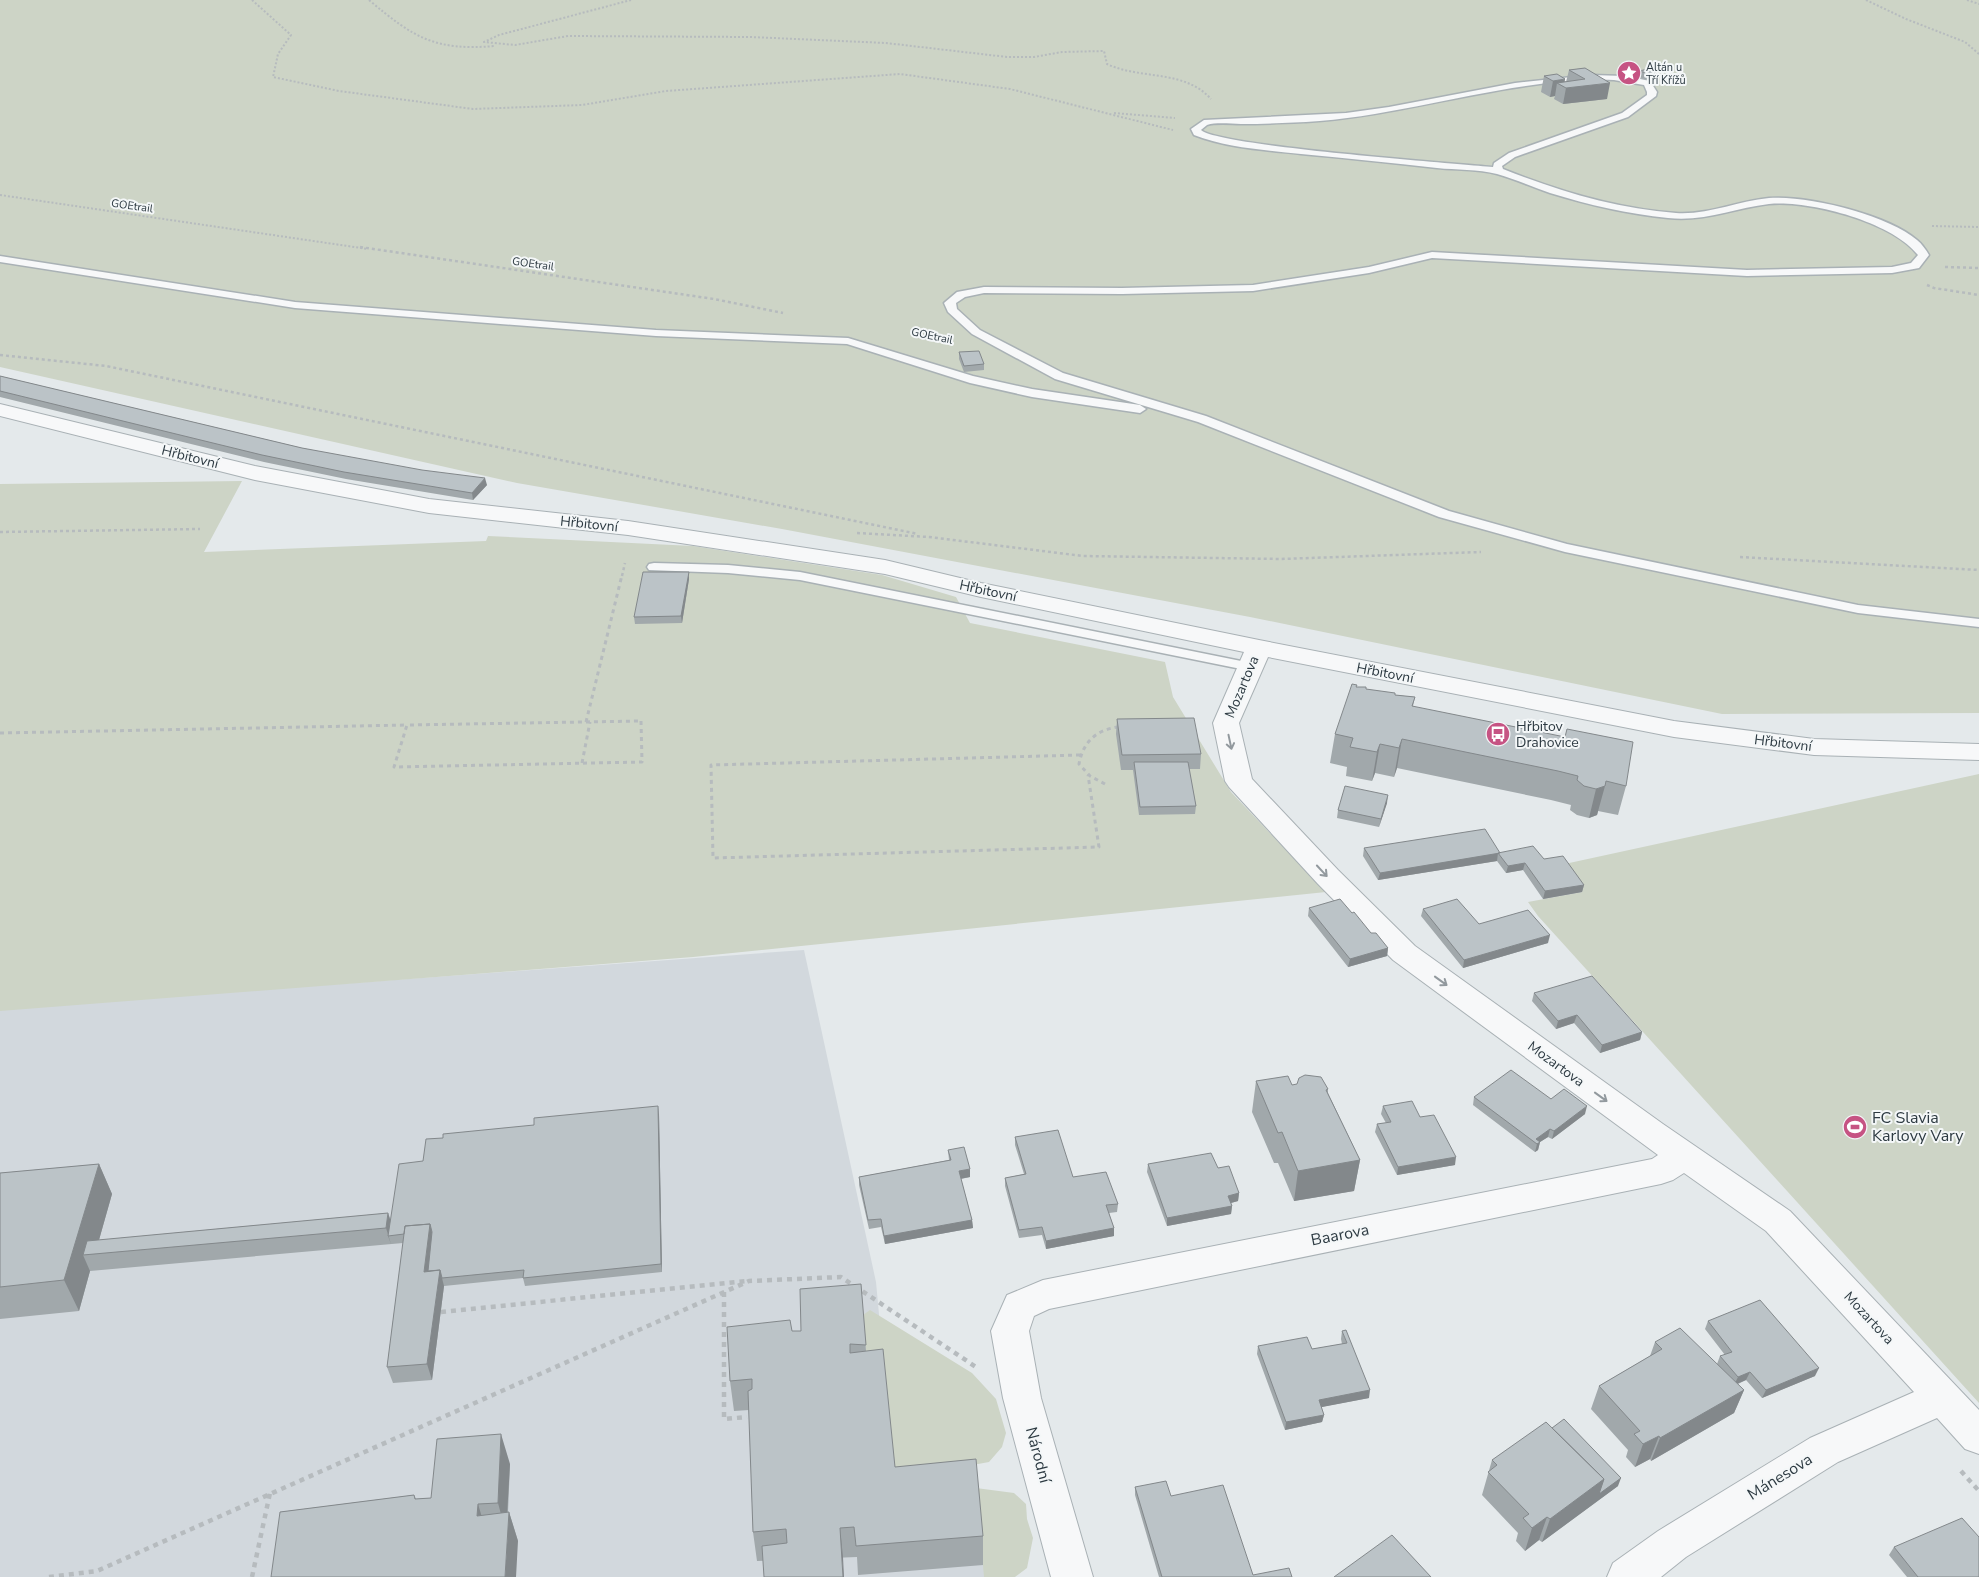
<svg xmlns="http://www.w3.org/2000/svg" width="1979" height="1577" font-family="'Nunito Sans',sans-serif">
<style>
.built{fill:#d2d8dd}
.green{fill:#cdd4c6}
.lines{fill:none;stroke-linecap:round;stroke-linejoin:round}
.lane-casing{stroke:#a9b1b5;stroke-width:3}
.street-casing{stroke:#a9b1b5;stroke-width:2}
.path-far3{stroke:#b6bbbe;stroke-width:2;stroke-dasharray:2 2;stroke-linecap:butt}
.path-far2{stroke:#b6bbbe;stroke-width:2.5;stroke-dasharray:3 3;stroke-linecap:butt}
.path-far1{stroke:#b6bbbe;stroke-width:3;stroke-dasharray:4 4;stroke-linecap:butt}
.path{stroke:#b6bbbe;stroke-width:4.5;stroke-dasharray:5 5;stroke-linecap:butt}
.lane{fill:#f7f8f9;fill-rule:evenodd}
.street{fill:#f7f8f9;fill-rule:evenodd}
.wall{fill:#a1a8ab}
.shaded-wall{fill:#83888b}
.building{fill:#bbc3c7;stroke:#83888b}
.oneway{stroke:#92999e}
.labels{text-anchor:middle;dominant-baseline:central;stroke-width:4;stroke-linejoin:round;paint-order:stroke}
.far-poi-label{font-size:11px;fill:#2d3a42;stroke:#f4f7f8;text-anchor:start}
.far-street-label{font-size:11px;fill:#2d3a42;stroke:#f4f7f8}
.street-label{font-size:14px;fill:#2d3a42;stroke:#f4f7f8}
.poi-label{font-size:14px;fill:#2d3a42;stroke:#f4f7f8;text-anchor:start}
.near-poi-label{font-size:16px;fill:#2d3a42;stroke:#f4f7f8;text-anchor:start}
.near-street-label{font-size:16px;fill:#2d3a42;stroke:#f4f7f8}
</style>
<rect width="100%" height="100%" fill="#e4e9eb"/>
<path class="built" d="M804,950L876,1282L896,1497L976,1488L985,1577H0V1009Z"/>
<path class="green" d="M0,0H1979V713L1722,714L1250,617L782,529L517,483L0,367Z
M242,481L204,552L486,541L488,536L693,546L882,575L956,597L970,623L1165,662L1173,697L1231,792L1326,892L693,957L0,1011V484Z
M1979,774V1403L1538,916L1528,902L1582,892L1560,865Z
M870,1310L972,1373L996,1399L1006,1433L1002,1447L989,1462L951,1469L895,1484L868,1375L863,1315Z
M976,1488L1014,1493L1026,1504L1027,1519L1033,1538L1027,1568L1015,1577H984Z"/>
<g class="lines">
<g class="lane-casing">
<path id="lane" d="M1591,75L1625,76L1650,81L1657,92L1656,96L1628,117L1515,157L1502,166L1503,169C1558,191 1617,209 1676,213C1709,215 1737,201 1769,198C1808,195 1888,215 1917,240C1922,244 1926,250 1929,255L1919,268L1892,273L1747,276L1432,258L1369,273L1253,291L1122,294L984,293L965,297L956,303L957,309L980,330L1063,373L1206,416L1449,511L1567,544L1858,605L1979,619V627L1858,613L1565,552L1439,517L1198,422L1055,379L972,334L948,312L944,303L957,292L984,287L1122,288L1253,285L1369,267L1432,252L1747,270L1892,267L1911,263L1918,255C1892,222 1810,200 1769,204C1734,208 1705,222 1668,218C1628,214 1589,205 1550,193C1532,187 1515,179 1497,174C1478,169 1456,170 1437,168C1392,163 1346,158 1301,154C1266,150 1227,148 1194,135L1191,129L1204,120L1346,113L1389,107L1515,83ZM1614,80L1644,85L1647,92V95L1622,113L1509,153L1494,163L1493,167C1452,163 1218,146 1201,130C1202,129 1206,126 1207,125C1217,122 1231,124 1241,124C1263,124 1284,123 1306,122C1409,116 1510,77 1614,80Z
M0,256L295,302L656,330L848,338L973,376L1032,389L1140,405L1146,409L1140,413L1032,397L970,383L847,344L656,336L295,308L0,262Z
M654,563L728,565L800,572L1251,663L1256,664L1258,667L1256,670L1251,671L800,580L728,573L649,570L647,567L649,564Z"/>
</g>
<g class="street-casing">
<path id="street" d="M0,404L255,466L429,499L628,521L885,560L981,583L1259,640L1674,721L1814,739L1979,744V760L1814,755L1674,737L1268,657L1239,723L1252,779L1338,870L1415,946L1663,1124L1790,1211L1979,1410V1454L1965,1449L1937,1418L1838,1462L1686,1557L1661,1577H1607L1613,1563L1658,1531L1810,1438L1914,1392L1766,1231L1684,1173L1673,1180L1661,1184L1049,1309L1034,1316L1029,1331L1041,1398L1093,1577H1051L1003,1398L991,1331L1007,1295L1043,1280L1652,1159L1658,1155L1393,960L1318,884L1229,787L1225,781L1213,723L1244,652L981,597L885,574L628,535L429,513L255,480L0,416Z"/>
</g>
<path class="path-far3" d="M252,0L291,35L278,54L273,77L339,91L473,109L582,105L666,91L900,74L1010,89L1173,130
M369,0C414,38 435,51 495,46
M631,0L499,35L484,42L515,45L568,36L751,37L886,43L1007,57H1034L1062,52L1104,51L1107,64C1141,80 1184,69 1211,99
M1866,0L1906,19L1965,42L1979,54
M1967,0L1979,4
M1114,113L1175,118
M0,195L368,249
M1932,226L1979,227"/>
<path class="path-far2" d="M360,247L714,299L783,313
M1945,267L1979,268
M1927,285L1934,288L1979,295
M0,355L106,366L918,534
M0,532L200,529
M857,533L929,537L1083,556L1281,559L1481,552
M1740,557L1979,570
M622,576L625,563"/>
<path class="path-far1" d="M641,721L642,762L394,767L407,725Z
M586,722L622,575
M0,733L407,725
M1080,755L711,765L713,858L1099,847L1088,775
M582,763L590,722
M1105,784L1090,776L1079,764C1083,742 1096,730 1118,727"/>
<path class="path" d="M724,1292V1419L747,1417
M441,1312L746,1281
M1961,1471L1979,1491
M49,1577L97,1571L749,1281L841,1277L976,1367
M252,1577L270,1493"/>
<use href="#lane" class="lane"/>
<use href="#street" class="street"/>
</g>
<path class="wall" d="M1585,68L1607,99L1563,104L1554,99L1555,96L1550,97L1541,92L1544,76L1566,82L1569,70Z
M1648,69L1657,71L1656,76L1649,80L1638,77L1639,71Z
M959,352L984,364V370L964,372L959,359Z
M0,376L302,448L487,485L473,500L346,479L264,462L0,397Z
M689,572V579L682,623L635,624L634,617Z
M1356,687L1395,695L1415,697L1413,706L1626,786L1618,815L1598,811L1597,815L1589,818L1577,815L1570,810L1571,805L1551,800L1397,768L1394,777L1375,773L1372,781L1346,776L1347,767L1330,763L1335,734Z
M1117,719L1201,754L1200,769H1189L1196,806L1195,814L1139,815L1133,770H1121L1116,734Z
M1387,803L1379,827L1337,818L1338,810Z
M1364,848L1500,853L1544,859L1584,885L1582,892L1543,899L1523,870L1506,873L1497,861L1378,880L1363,856Z
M1309,908L1352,913L1371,933L1388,948L1387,956L1348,967L1308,916Z
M1423,909L1479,924L1548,943L1463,968L1421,916Z
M1534,993L1642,1032L1640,1040L1600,1053L1574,1023L1556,1029L1532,1001Z
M1256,1081L1328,1089V1093L1360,1160L1354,1191L1294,1201L1278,1163H1274L1252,1112Z
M1474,1097L1551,1099L1585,1114L1552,1139L1548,1137L1540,1142L1538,1150L1535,1152L1473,1105Z
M1383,1106L1420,1117L1455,1165L1397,1175L1375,1132L1377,1124L1386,1123L1381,1114Z
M659,1114L662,1272L525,1286L523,1278L444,1286L432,1380L393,1383L387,1367L403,1243L90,1271L79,1311L0,1319V1173L99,1164L112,1194L99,1240L388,1213L391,1221L423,1161L443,1138Z
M1015,1137L1073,1177L1118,1204L1117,1212L1109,1213L1114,1228V1236L1046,1249L1042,1235L1019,1238L1005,1186V1178L1024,1174L1015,1145Z
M948,1150L970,1177L961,1179L972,1220L973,1228L885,1244L881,1227L869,1229L859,1185V1177L949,1160Z
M1148,1164L1218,1168L1239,1193L1238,1201L1231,1203L1232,1206L1231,1214L1167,1226L1147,1172Z
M861,1284L866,1351L895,1467L983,1536V1565L858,1575L857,1557L757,1561L753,1532L749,1410L734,1411L730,1381L792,1331H801Z
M1708,1321L1815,1376L1762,1398L1746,1380L1738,1384L1744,1390L1734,1413L1651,1461L1650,1459L1635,1467L1626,1457L1628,1450L1591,1409L1599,1386L1650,1356L1655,1342L1717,1364L1720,1356L1725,1355L1705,1329Z
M1342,1331L1369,1398L1321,1407L1324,1415L1322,1422L1285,1430L1257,1354L1258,1346L1312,1349L1342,1344L1341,1339Z
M1552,1428L1618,1486L1542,1542L1539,1540L1525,1551L1516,1541L1518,1533L1482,1495L1492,1460Z
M510,1464L508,1512H509L518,1541L280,1512L414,1495L416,1499L431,1498Z
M1135,1487L1171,1496L1253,1575L1292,1577H1159L1135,1495Z
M1894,1547L1979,1577H1907L1889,1555Z"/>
<path class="shaded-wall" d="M1657,71L1656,76L1649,80L1650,74Z
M1565,79L1564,87L1557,83L1555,96L1550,97L1553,81Z
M1610,83L1607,99L1563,104L1566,88Z
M485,478L487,485L473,500L472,493Z
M689,572V579L682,623L681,616Z
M1402,739L1397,768L1394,777L1399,748Z
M1380,744L1375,773L1372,781L1377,752Z
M1605,786L1597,815L1589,818L1596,789Z
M1388,795L1387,803L1379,827L1381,819Z
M1498,853L1497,861L1378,880L1380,873Z
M1525,863L1523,870L1506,873L1508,866Z
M1584,885L1582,892L1543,899L1545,891Z
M1550,935L1548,943L1463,968L1464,960Z
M1388,948L1387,956L1348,967L1350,959Z
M1577,1015L1574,1023L1556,1029L1558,1021Z
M1642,1032L1640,1040L1600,1053L1602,1045Z
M658,1106L659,1114L662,1272L661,1264Z
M1587,1106L1585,1114L1552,1139L1554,1131Z
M1550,1129L1548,1137L1540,1142L1538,1150L1535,1152L1537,1144L1536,1139Z
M1456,1157L1455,1165L1397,1175L1398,1167Z
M1360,1160L1354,1191L1294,1201L1298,1171Z
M99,1164L112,1194L95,1254L83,1255L90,1271L79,1311L64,1280Z
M970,1169V1177L959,1179V1171Z
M1239,1193L1238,1201L1227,1204L1228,1196Z
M1232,1206L1231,1214L1167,1226V1218Z
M388,1213L393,1229L388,1236L391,1244L386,1228Z
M972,1220L973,1228L885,1244L884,1236Z
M430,1224L434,1240L430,1279L424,1272Z
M1114,1228V1236L1046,1249V1241Z
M440,1270L444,1286L432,1380L427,1364Z
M1819,1368L1815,1376L1762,1398L1766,1390Z
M1750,1372L1746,1380L1734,1385L1738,1377Z
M1370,1390L1369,1398L1317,1408L1319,1400Z
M1744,1390L1734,1413L1651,1461L1660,1438Z
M1324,1415L1322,1422L1285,1430L1286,1422Z
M501,1434L510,1464L506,1533L498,1503Z
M1659,1436L1650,1459L1635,1467L1643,1444Z
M1621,1478L1618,1486L1542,1542L1550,1519L1604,1479Z
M478,1504L487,1534L477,1516Z
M509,1512L518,1541L516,1577H505Z
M1547,1517L1539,1540L1525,1551L1532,1528Z
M840,1528L843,1557L844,1577H843Z"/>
<path class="building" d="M1585,68L1610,83L1566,88L1557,83L1585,79L1569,70Z
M1648,69L1657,71L1650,74L1639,71Z
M1557,74L1565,79L1553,81L1544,76Z
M979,351L984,364L964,366L959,352Z
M0,376L302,448L422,470L485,478L472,493L344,472L262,455L0,391Z
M643,572H689L681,616L634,617Z
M1352,684L1357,685L1356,687H1366V689L1395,693V695L1415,697L1412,706L1565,737L1567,729L1633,742L1626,786L1606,781L1605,786L1596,789L1584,786L1577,780L1578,776L1558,771L1402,739L1399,748L1380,744L1377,752L1350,747L1353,738L1335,734Z
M1194,718L1201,754L1122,755L1117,719Z
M1134,762H1188L1196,806L1140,807Z
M1345,786L1388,795L1381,819L1338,810Z
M1485,829L1500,853L1380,873L1364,848Z
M1533,846L1544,859L1563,856L1584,885L1545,891L1525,863L1508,866L1498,853Z
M1340,899L1352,913L1354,912L1371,933H1376L1388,948L1350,959L1309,908Z
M1457,899L1479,924L1528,910L1550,935L1464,960L1423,909Z
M1592,976L1642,1032L1602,1045L1577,1015L1558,1021L1534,993Z
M1511,1070L1551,1099L1564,1089L1587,1106L1554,1131L1550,1129L1536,1139L1540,1142L1537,1144L1474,1097Z
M1305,1075L1321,1077L1328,1089L1326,1090L1360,1160L1298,1171L1282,1132L1278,1133L1256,1081L1288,1076L1292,1085L1297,1084L1299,1078Z
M1412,1101L1420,1117L1434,1115L1456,1157L1398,1167L1377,1124L1391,1122L1383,1106Z
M658,1106L661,1264L523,1278L524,1270L442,1278L440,1270L428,1271L432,1232L430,1224L405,1226L404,1234L388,1236L399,1164L423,1161L426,1139L443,1138V1134L534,1125V1118Z
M1058,1130L1073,1177L1106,1172L1118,1204L1106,1205L1114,1228L1046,1241L1042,1227L1019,1230L1005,1178L1026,1174L1015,1137Z
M964,1147L970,1169L959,1171L972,1220L884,1236L881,1219L868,1220L859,1177L951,1160L948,1150Z
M1211,1153L1218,1168L1229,1166L1239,1193L1228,1196L1232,1206L1167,1218L1148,1164Z
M99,1164L64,1280L0,1287V1173Z
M388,1213L386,1228L83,1255L87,1241Z
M430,1224L424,1272L440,1270L427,1364L387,1367L405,1226Z
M861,1284L866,1345L850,1344V1353L883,1349L895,1467L976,1459L983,1536L856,1546L854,1527L840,1528L843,1577H764L762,1546L787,1543L786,1529L753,1532L748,1391L752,1389V1379L730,1381L727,1327L790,1320L792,1331H801L800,1289Z
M1760,1300L1819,1368L1766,1390L1750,1372L1738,1377L1720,1356L1732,1352L1708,1321Z
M1680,1328L1744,1390L1660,1438L1659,1436L1643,1444L1634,1434L1640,1431L1599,1386L1662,1349L1655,1342Z
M1346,1330L1370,1390L1319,1400L1324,1415L1286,1422L1258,1346L1307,1337L1312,1349L1347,1343L1342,1331Z
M1564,1419L1621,1478L1599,1494L1604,1479L1552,1428Z
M1546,1422L1604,1479L1550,1519L1547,1517L1532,1528L1523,1518L1529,1514L1488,1472L1497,1465L1492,1460Z
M501,1434L498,1503L478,1504L477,1516L509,1512L505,1577H271L280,1512L414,1495L415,1499L431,1498L437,1439Z
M1166,1481L1171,1496L1223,1485L1253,1575L1289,1568L1292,1577H1162L1135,1487Z
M1962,1518L1979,1537V1577H1918L1894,1547Z
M1392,1535L1431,1577H1334Z"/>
<defs><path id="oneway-shaft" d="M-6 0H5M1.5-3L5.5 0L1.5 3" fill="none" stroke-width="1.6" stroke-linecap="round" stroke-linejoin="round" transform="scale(1.25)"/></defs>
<g class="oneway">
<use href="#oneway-shaft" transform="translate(1230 742) rotate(78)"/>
<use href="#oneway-shaft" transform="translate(1322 871) rotate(47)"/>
<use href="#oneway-shaft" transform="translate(1441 981) rotate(36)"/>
<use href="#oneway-shaft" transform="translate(1601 1097) rotate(36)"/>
</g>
<defs>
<g id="sight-disc" transform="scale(1.25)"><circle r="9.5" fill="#c65383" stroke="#f4f7f8"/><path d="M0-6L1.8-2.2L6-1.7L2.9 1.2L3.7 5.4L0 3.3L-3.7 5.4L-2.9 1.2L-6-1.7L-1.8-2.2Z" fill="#fff"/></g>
<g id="bus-disc" transform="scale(1.25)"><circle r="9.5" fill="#c65383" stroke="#f4f7f8"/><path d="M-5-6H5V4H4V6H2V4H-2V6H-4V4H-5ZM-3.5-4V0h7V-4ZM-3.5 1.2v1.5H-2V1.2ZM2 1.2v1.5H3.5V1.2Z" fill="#fff"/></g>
<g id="stadium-disc" transform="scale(1.25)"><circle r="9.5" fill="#c65383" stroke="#f4f7f8"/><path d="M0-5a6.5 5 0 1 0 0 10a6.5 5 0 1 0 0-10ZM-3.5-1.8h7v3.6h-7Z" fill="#fff"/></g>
</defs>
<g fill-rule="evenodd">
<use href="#sight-disc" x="1629" y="73"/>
<use href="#bus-disc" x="1498" y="734"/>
<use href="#stadium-disc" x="1855" y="1127"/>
</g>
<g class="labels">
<g class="far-poi-label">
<text x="1646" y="67">Altán u<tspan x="1646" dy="13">Tří Křížů</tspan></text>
</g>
<g class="far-street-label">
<text transform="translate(132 206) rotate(8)">GOEtrail</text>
<text transform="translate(533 264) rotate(8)">GOEtrail</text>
<text transform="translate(932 336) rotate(12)">GOEtrail</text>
</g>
<g class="street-label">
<text transform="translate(190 457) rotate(14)">Hřbitovní</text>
<text transform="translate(589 524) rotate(6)">Hřbitovní</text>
<text transform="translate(988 591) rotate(12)">Hřbitovní</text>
<text transform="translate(1385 673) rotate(11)">Hřbitovní</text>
<text transform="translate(1242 687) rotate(-67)">Mozartova</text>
<text transform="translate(1783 743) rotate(7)">Hřbitovní</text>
<text transform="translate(1556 1064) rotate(36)">Mozartova</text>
<text transform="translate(1869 1318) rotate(47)">Mozartova</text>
</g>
<g class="poi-label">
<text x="1516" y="726">Hřbitov<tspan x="1516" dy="16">Drahovice</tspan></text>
</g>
<g class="near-poi-label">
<text x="1872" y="1118">FC Slavia<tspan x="1872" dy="18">Karlovy Vary</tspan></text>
</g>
<g class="near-street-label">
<text transform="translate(1340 1235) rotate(-11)">Baarova</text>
<text transform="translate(1038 1455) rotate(75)">Národní</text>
<text transform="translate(1780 1477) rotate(-32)">Mánesova</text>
</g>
</g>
</svg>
